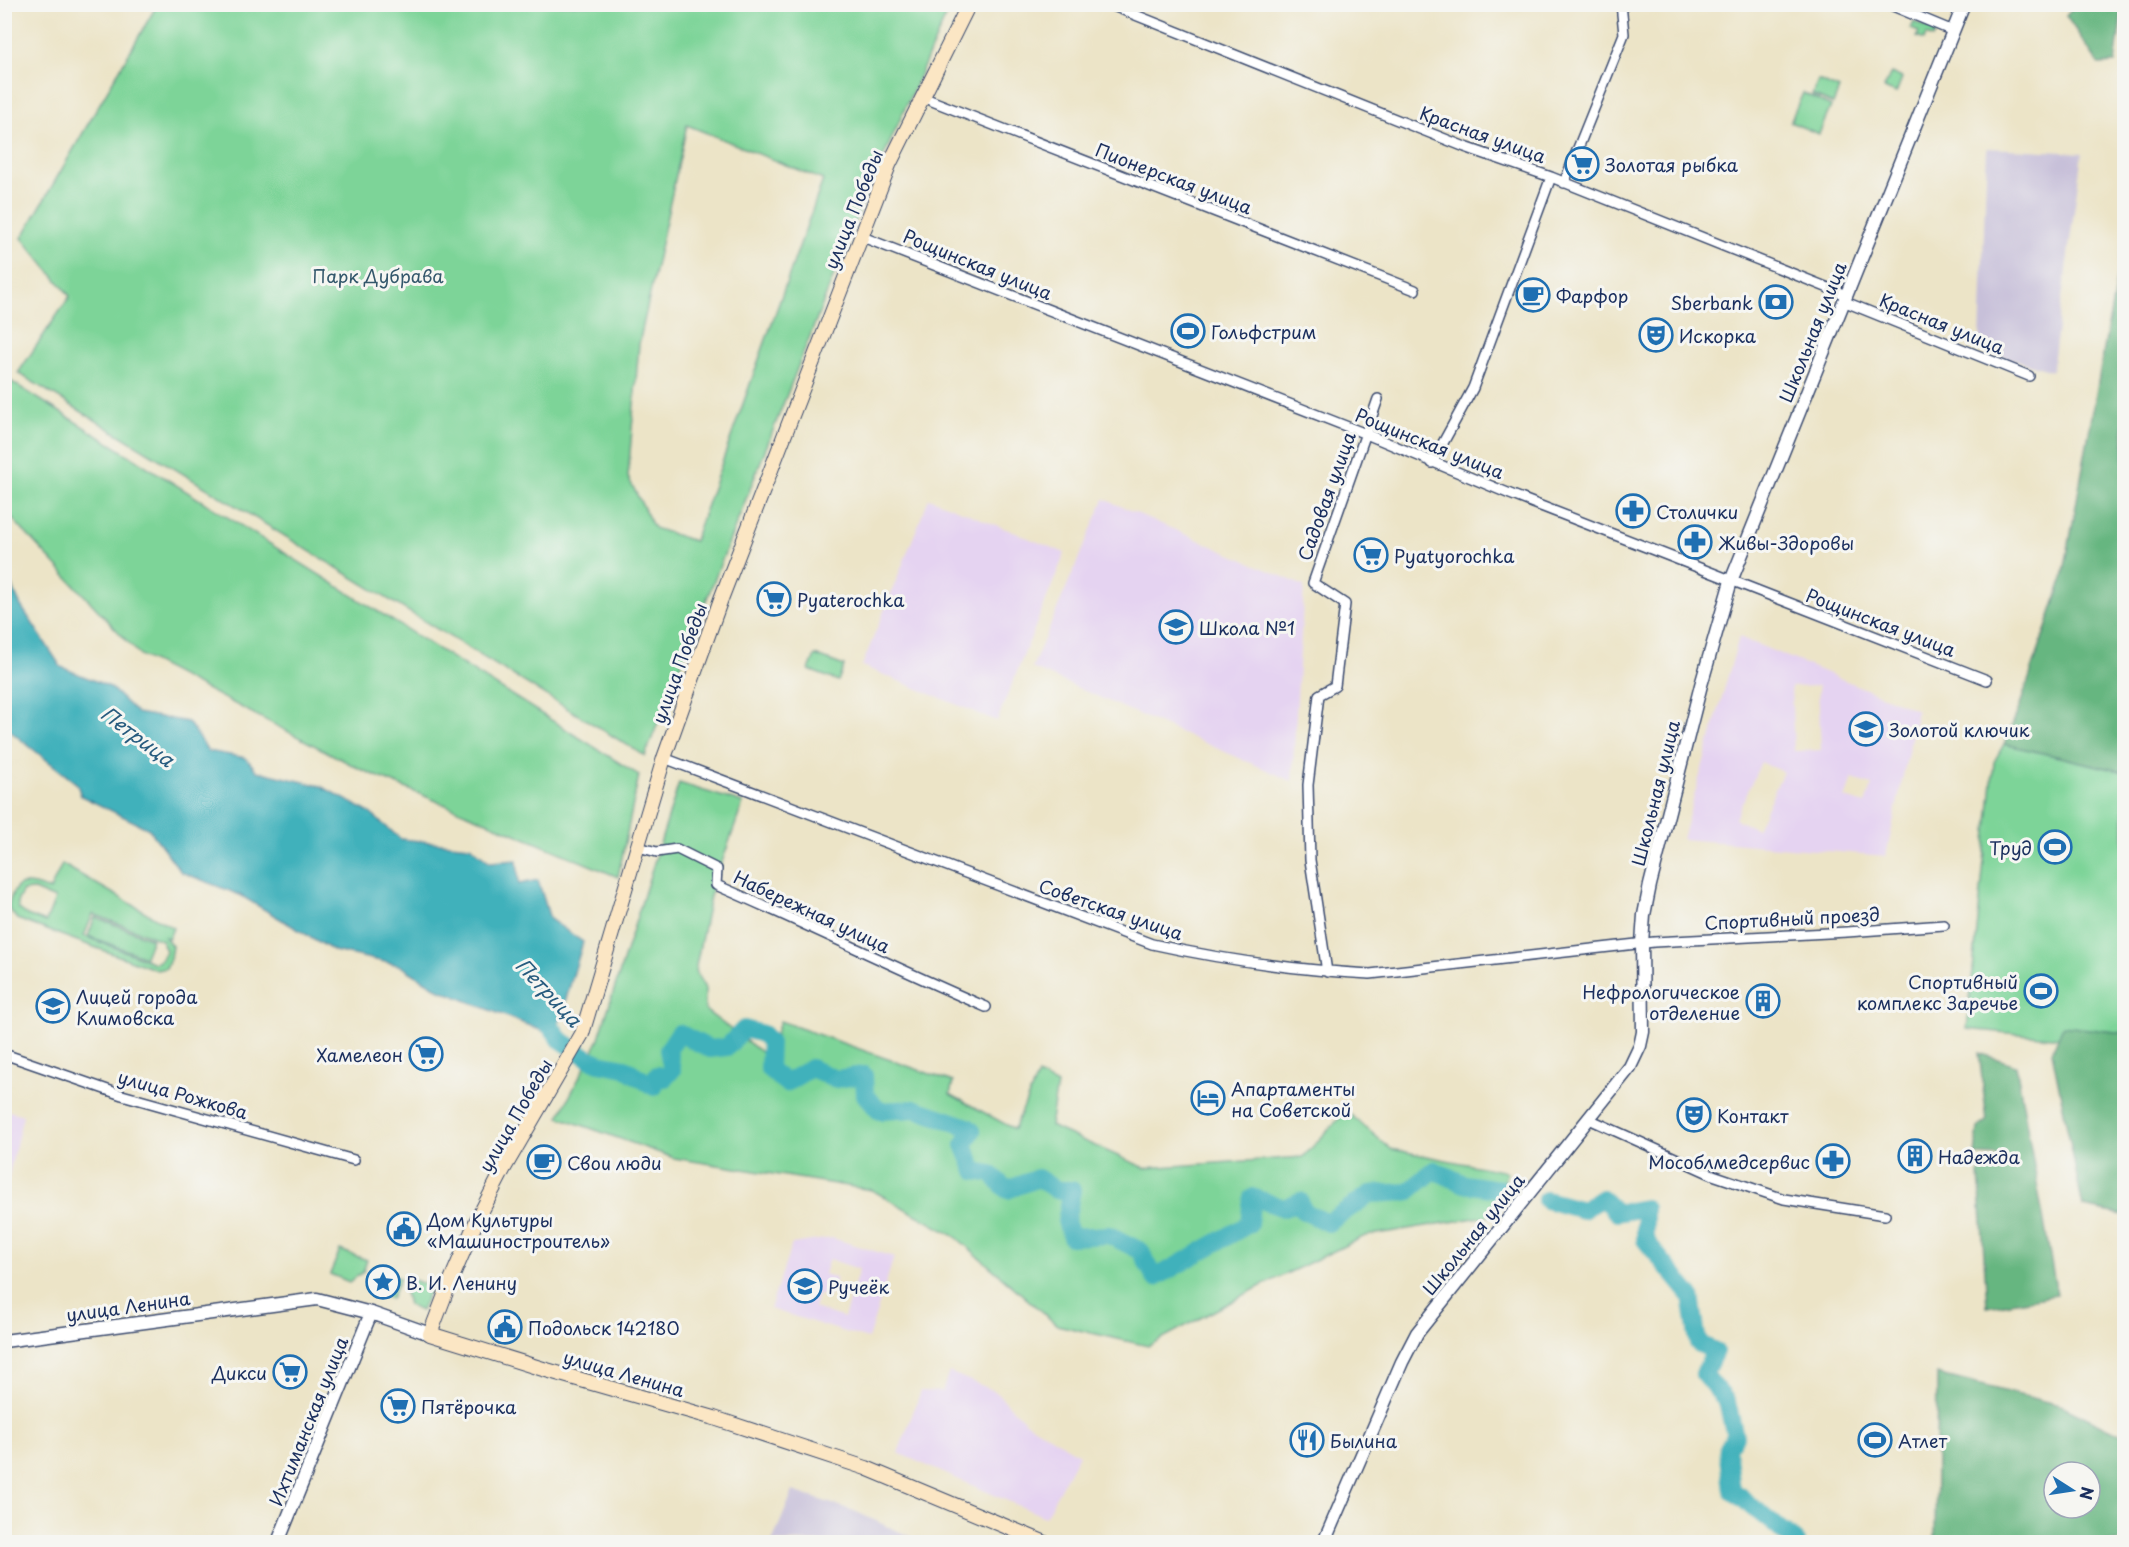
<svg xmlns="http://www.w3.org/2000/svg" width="2129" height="1547" font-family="'Playpen Sans',sans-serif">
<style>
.built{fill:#e5d3f1;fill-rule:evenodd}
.industrial{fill:#c7c0d9}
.green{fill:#7dd498;stroke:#4c827b;stroke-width:1.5;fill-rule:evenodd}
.forest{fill:#66b680;stroke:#40726f;stroke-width:1.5;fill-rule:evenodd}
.water{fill:#41b1bb;stroke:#2e708c;stroke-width:1.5}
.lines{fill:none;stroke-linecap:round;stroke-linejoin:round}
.river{stroke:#41b1bb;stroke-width:18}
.minor-casing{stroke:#3a4a6e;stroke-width:12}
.tertiary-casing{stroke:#3a4a6e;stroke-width:15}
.secondary-casing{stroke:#3a4a6e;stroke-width:16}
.minor{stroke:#fff;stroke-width:9}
.tertiary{stroke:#fff;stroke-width:12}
.secondary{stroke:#fbe6c4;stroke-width:14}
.labels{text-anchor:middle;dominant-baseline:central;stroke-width:6;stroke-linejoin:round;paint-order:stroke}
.street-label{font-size:18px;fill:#1b2f5e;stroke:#f6f6f2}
.poi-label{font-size:18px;fill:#1b2f5e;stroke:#f6f6f2;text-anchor:start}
.park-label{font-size:18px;fill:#34586c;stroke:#f6f6f2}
.water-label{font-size:20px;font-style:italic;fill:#285c7f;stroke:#f6f6f2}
</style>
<rect width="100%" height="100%" fill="#f6f6f2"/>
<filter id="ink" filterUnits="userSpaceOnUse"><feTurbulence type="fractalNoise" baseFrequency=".0167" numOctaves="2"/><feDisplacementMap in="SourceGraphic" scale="12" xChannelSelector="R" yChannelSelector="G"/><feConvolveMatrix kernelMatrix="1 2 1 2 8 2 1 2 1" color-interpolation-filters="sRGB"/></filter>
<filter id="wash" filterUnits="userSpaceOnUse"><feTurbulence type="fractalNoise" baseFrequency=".008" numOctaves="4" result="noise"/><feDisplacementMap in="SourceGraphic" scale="24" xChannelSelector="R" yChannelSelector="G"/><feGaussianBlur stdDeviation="1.35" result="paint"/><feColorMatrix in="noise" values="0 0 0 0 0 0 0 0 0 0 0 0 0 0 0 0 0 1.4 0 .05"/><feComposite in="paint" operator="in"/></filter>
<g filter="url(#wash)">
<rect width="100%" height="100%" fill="#ece4c7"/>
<path class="built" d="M929,498L1065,553L997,721L862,666Z
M1104,499L1304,586L1292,781L1032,668Z
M1739,637L1917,710L1886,856L1682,839ZM1818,686L1821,750L1794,751L1791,687ZM1761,762L1783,772L1757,829L1735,819ZM1852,779L1872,785L1865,804L1845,798Z
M5,1110L23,1115L5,1192L4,1110Z
M832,1238L894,1257L868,1339L770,1309L792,1244ZM829,1259L859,1269L844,1318L814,1308L818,1294L829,1297L836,1278L824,1274Z
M949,1372L995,1391L1026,1422L1079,1454L1045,1517L898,1453L921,1391L942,1392Z"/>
<path class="industrial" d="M1987,148L2082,153L2052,371L1984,350L1980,340Z
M793,1491L854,1511L922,1542H772Z"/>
<path class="green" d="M157,5H951L858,214L645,756L18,373L70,296L22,238ZM687,125L823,180L694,541L654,528L628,477L639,344Z
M1914,22L1936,31L1933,38L1926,35L1924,40L1917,37L1919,32L1911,29Z
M1891,73L1902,78L1896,93L1884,88Z
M1818,80L1839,89L1833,104L1812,95Z
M1803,93L1831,106L1819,134L1790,122Z
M4,377L639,775L618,877L360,769L140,655L5,511Z
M815,655L844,666L838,681L809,670Z
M2004,744L2124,772V1044L1967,1029L1994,762Z
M679,783L743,803L710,896L695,971L705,988V1010L769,1058L780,1021L953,1082L950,1094L1014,1129L1038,1075L1057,1085L1050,1126L1145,1168L1303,1157L1346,1111L1391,1149L1507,1172L1493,1215L1365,1236L1259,1287L1148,1346L1057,1325L956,1237L872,1190L674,1158L559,1117L598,1041Z
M62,864L173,928L169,938L165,937L172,946L170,959L166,968L157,970L17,919L8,908C15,877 26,882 50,890ZM34,890L55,899L46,922L27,915L18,908V900L23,891ZM93,914L161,940L166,951L161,960L155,963L84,936Z
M95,917L152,939L145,957L88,936Z
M340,1250L367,1260L363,1272L349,1282L330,1274Z
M373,1267L400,1278L391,1299L365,1288Z
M409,1278L431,1287L421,1311L408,1305L404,1289Z"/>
<path class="forest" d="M2075,5H2123L2115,63L2099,64L2066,16Z
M2124,237V772L2004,744L2018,711L2063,578Z
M2063,1026L2124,1033V1215L2083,1207L2052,1052Z
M1979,1053L2016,1065L2057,1295L1987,1307L1979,1173L2002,1156L1975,1155L1978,1128L1987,1121Z
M1937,1374L2063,1406L2124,1436V1542H1935ZM2054,1472H2090V1508H2054Z"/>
<path class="water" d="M4,570L21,606L61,667L110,687L137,713L188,722L208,751L246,758L257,771L321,786L370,813L401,839L470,846L490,862L517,860L519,884L538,880L550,919L583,942L555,1036L440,990L399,965L334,951L240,895L181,872L149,829L81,796L77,784L5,727Z"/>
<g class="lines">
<path class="river" d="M540,1015L556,1033L558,1038L588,1058L599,1063L625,1068L654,1087L657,1075L665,1078L672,1070L668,1050L679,1033L710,1049L727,1047L744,1029L763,1034L770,1043L769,1069L786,1083L811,1068L836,1079L864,1075L865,1095L879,1111L916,1109L968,1127L972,1131L964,1145L975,1171L991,1174L1007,1190L1038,1178L1056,1190H1072L1066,1221L1071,1237L1109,1235L1141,1251L1155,1278L1249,1224L1252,1197L1284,1208L1300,1201L1303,1211L1328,1223L1370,1194L1408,1192L1434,1170L1464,1184L1506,1190
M1546,1200L1583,1210L1602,1198L1617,1213L1645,1208V1240L1691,1296L1698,1343L1715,1351L1704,1374L1727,1402L1735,1436L1727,1448L1732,1490L1796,1542"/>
</g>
</g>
<g filter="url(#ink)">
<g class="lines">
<g class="minor-casing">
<path id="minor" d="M1108,4L1465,147L1551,177L1846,295
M1888,4L1953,31
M922,97L1415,290
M1564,183L1624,34L1621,4
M860,236L1366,434L1510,494L1987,680
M1843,301L2029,376
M1432,463L1473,388L1551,177
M664,758L1152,944C1224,960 1297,970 1370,974L1654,942L1847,932L1944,925
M638,847L657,852L677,849L717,869L716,885C807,924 895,968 986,1007
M1327,972L1310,860L1308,785L1319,695L1335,686L1345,604L1313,583L1378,399
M4,1054L122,1095L354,1160
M1589,1119L1713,1175L1784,1199L1885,1215"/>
</g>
<g class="tertiary-casing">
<path id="tertiary" d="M4,1341L317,1299L371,1313L430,1334
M278,1542L371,1313
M1324,1542L1402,1362L1417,1333L1630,1067L1640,1046L1643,1032L1642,943L1644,915L1650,885L1701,685L1731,581L1964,4"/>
</g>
<g class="secondary-casing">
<path id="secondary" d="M969,4L889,165L721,599L664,758L582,1034L503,1170L476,1222L448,1287L430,1334L543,1369L714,1418L866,1468L1043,1542"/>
</g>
<use href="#minor" class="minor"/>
<use href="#tertiary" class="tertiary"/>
<use href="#secondary" class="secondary"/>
</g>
</g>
<defs>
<g id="supermarket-ring" transform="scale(1.725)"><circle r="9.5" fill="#f6f6f2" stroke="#1f6fb2" stroke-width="1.5"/><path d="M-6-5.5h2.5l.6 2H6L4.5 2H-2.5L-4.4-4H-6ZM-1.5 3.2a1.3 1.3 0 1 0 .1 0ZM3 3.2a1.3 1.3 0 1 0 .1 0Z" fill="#1f6fb2"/></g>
<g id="cafe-ring" transform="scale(1.725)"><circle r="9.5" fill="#f6f6f2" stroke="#1f6fb2" stroke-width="1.5"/><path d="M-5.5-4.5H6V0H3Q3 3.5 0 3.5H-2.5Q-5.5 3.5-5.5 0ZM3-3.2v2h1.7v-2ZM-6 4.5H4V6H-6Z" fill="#1f6fb2"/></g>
<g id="bank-ring" transform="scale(1.725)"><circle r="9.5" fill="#f6f6f2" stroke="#1f6fb2" stroke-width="1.5"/><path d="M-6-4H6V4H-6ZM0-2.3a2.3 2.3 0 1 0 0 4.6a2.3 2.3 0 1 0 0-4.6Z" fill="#1f6fb2"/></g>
<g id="stadium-ring" transform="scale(1.725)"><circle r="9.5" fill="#f6f6f2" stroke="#1f6fb2" stroke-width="1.5"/><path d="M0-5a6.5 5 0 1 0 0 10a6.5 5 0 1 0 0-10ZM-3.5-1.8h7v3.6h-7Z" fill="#1f6fb2"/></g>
<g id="theatre-ring" transform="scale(1.725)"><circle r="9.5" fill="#f6f6f2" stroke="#1f6fb2" stroke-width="1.5"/><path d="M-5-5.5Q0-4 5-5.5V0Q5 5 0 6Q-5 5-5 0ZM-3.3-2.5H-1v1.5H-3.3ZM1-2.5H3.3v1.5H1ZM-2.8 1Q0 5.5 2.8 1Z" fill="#1f6fb2"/></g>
<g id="pharmacy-ring" transform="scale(1.725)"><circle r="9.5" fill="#f6f6f2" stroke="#1f6fb2" stroke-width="1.5"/><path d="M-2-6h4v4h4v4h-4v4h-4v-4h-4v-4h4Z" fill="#1f6fb2"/></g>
<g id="school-ring" transform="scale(1.725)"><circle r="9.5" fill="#f6f6f2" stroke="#1f6fb2" stroke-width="1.5"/><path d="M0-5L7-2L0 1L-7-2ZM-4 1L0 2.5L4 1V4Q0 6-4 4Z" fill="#1f6fb2"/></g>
<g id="building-ring" transform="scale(1.725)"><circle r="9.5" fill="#f6f6f2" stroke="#1f6fb2" stroke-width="1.5"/><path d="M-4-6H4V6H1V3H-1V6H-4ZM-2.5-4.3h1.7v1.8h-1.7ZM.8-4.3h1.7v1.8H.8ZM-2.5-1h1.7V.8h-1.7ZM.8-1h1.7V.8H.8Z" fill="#1f6fb2"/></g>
<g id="hotel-ring" transform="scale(1.725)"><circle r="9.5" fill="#f6f6f2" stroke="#1f6fb2" stroke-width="1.5"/><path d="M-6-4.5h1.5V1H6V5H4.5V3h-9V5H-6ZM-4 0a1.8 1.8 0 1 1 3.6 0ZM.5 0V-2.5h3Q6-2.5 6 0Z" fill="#1f6fb2"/></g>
<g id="civic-ring" transform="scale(1.725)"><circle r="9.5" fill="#f6f6f2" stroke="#1f6fb2" stroke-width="1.5"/><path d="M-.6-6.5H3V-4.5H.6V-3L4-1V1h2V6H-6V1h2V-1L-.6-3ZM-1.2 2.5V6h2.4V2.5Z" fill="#1f6fb2"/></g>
<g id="sight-ring" transform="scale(1.725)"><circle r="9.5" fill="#f6f6f2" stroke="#1f6fb2" stroke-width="1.5"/><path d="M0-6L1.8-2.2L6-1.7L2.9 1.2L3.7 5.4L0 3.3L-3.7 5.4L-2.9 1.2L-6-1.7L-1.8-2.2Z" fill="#1f6fb2"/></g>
<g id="restaurant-ring" transform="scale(1.725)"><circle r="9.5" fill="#f6f6f2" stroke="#1f6fb2" stroke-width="1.5"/><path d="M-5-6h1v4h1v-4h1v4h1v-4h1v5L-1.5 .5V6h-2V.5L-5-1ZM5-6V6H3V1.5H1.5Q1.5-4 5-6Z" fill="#1f6fb2"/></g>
</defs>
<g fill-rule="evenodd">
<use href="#supermarket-ring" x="1582" y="164"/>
<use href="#cafe-ring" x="1533" y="295"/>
<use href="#bank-ring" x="1776" y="302"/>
<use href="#stadium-ring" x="1188" y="331"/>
<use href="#theatre-ring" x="1656" y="335"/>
<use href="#pharmacy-ring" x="1633" y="511"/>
<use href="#pharmacy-ring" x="1695" y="542"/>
<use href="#supermarket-ring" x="1371" y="555"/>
<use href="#supermarket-ring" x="774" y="599"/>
<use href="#school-ring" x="1176" y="627"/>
<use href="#school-ring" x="1866" y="729"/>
<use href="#stadium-ring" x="2055" y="847"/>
<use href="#stadium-ring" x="2041" y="991"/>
<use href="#building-ring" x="1763" y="1001"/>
<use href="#school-ring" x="53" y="1006"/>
<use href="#supermarket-ring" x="426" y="1054"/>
<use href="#hotel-ring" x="1208" y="1098"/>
<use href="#theatre-ring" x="1694" y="1115"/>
<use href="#building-ring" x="1915" y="1156"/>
<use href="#pharmacy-ring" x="1833" y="1161"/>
<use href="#cafe-ring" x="544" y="1162"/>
<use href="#civic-ring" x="404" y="1229"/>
<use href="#sight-ring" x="383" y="1282"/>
<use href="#school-ring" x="805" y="1286"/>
<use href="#civic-ring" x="505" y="1327"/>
<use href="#supermarket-ring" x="290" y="1372"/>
<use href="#supermarket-ring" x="398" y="1406"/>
<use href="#restaurant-ring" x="1307" y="1440"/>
<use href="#stadium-ring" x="1875" y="1440"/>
</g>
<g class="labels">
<g class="street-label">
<text transform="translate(1483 134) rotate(20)">Красная улица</text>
<text transform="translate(1174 178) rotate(21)">Пионерская улица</text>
<text transform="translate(853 209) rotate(-68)">улица Победы</text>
<text transform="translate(978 264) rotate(22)">Рощинская улица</text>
<text transform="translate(1942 323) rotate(22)">Красная улица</text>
<text transform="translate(1812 332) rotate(-68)">Школьная улица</text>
<text transform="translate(1430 443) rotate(22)">Рощинская улица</text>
<text transform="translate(1326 496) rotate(-70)">Садовая улица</text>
<text transform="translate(1881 622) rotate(21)">Рощинская улица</text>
<text transform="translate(679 663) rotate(-70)">улица Победы</text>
<text transform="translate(1655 793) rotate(-76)">Школьная улица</text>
<text transform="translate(1111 909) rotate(19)">Советская улица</text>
<text transform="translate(812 911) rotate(25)">Набережная улица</text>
<text transform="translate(1792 918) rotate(-3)">Спортивный проезд</text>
<text transform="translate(183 1094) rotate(16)">улица Рожкова</text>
<text transform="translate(515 1115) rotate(-60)">улица Победы</text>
<text transform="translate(1473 1234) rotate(-51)">Школьная улица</text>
<text transform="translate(128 1306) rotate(-8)">улица Ленина</text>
<text transform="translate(624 1373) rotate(16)">улица Ленина</text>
<text transform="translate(308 1421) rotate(-68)">Ихтиманская улица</text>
</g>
<g class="poi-label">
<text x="1605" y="164">Золотая рыбка</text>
<text x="1556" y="295">Фарфор</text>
<text x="1753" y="302" text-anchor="end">Sberbank</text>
<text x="1211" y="331">Гольфстрим</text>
<text x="1679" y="335">Искорка</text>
<text x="1656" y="511">Столички</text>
<text x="1718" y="542">Живы-Здоровы</text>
<text x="1394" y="555">Pyatyorochka</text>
<text x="797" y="599">Pyaterochka</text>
<text x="1199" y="627">Школа №1</text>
<text x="1889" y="729">Золотой ключик</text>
<text x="2032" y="847" text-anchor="end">Труд</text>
<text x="2018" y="981" text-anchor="end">Спортивный<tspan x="2018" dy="21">комплекс Заречье</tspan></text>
<text x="1740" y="991" text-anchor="end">Нефрологическое<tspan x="1740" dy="21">отделение</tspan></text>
<text x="76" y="996">Лицей города<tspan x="76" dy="21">Климовска</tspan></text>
<text x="403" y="1054" text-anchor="end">Хамелеон</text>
<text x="1231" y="1088">Апартаменты<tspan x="1231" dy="21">на Советской</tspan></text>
<text x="1717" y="1115">Контакт</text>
<text x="1938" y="1156">Надежда</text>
<text x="1810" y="1161" text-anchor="end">Мособлмедсервис</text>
<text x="567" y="1162">Свои люди</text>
<text x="427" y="1219">Дом Культуры<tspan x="427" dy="21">«Машиностроитель»</tspan></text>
<text x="406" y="1282">В. И. Ленину</text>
<text x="828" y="1286">Ручеёк</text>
<text x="528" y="1327">Подольск 142180</text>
<text x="267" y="1372" text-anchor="end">Дикси</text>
<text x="421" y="1406">Пятёрочка</text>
<text x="1330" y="1440">Былина</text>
<text x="1898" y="1440">Атлет</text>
</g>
<g class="park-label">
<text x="378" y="275">Парк Дубрава</text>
</g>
<g class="water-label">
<text transform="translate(138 736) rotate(37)">Петрица</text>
<text transform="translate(549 992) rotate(47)">Петрица</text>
</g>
</g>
<rect width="2129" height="1547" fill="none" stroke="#f6f6f2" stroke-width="24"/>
<g transform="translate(2072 1490) rotate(102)"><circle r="28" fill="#f6f6f2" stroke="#9ea6b7" stroke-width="1.5"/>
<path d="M0-4.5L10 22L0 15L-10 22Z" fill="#1f6fb2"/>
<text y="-9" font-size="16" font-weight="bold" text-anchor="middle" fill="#1b2f5e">N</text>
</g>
</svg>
